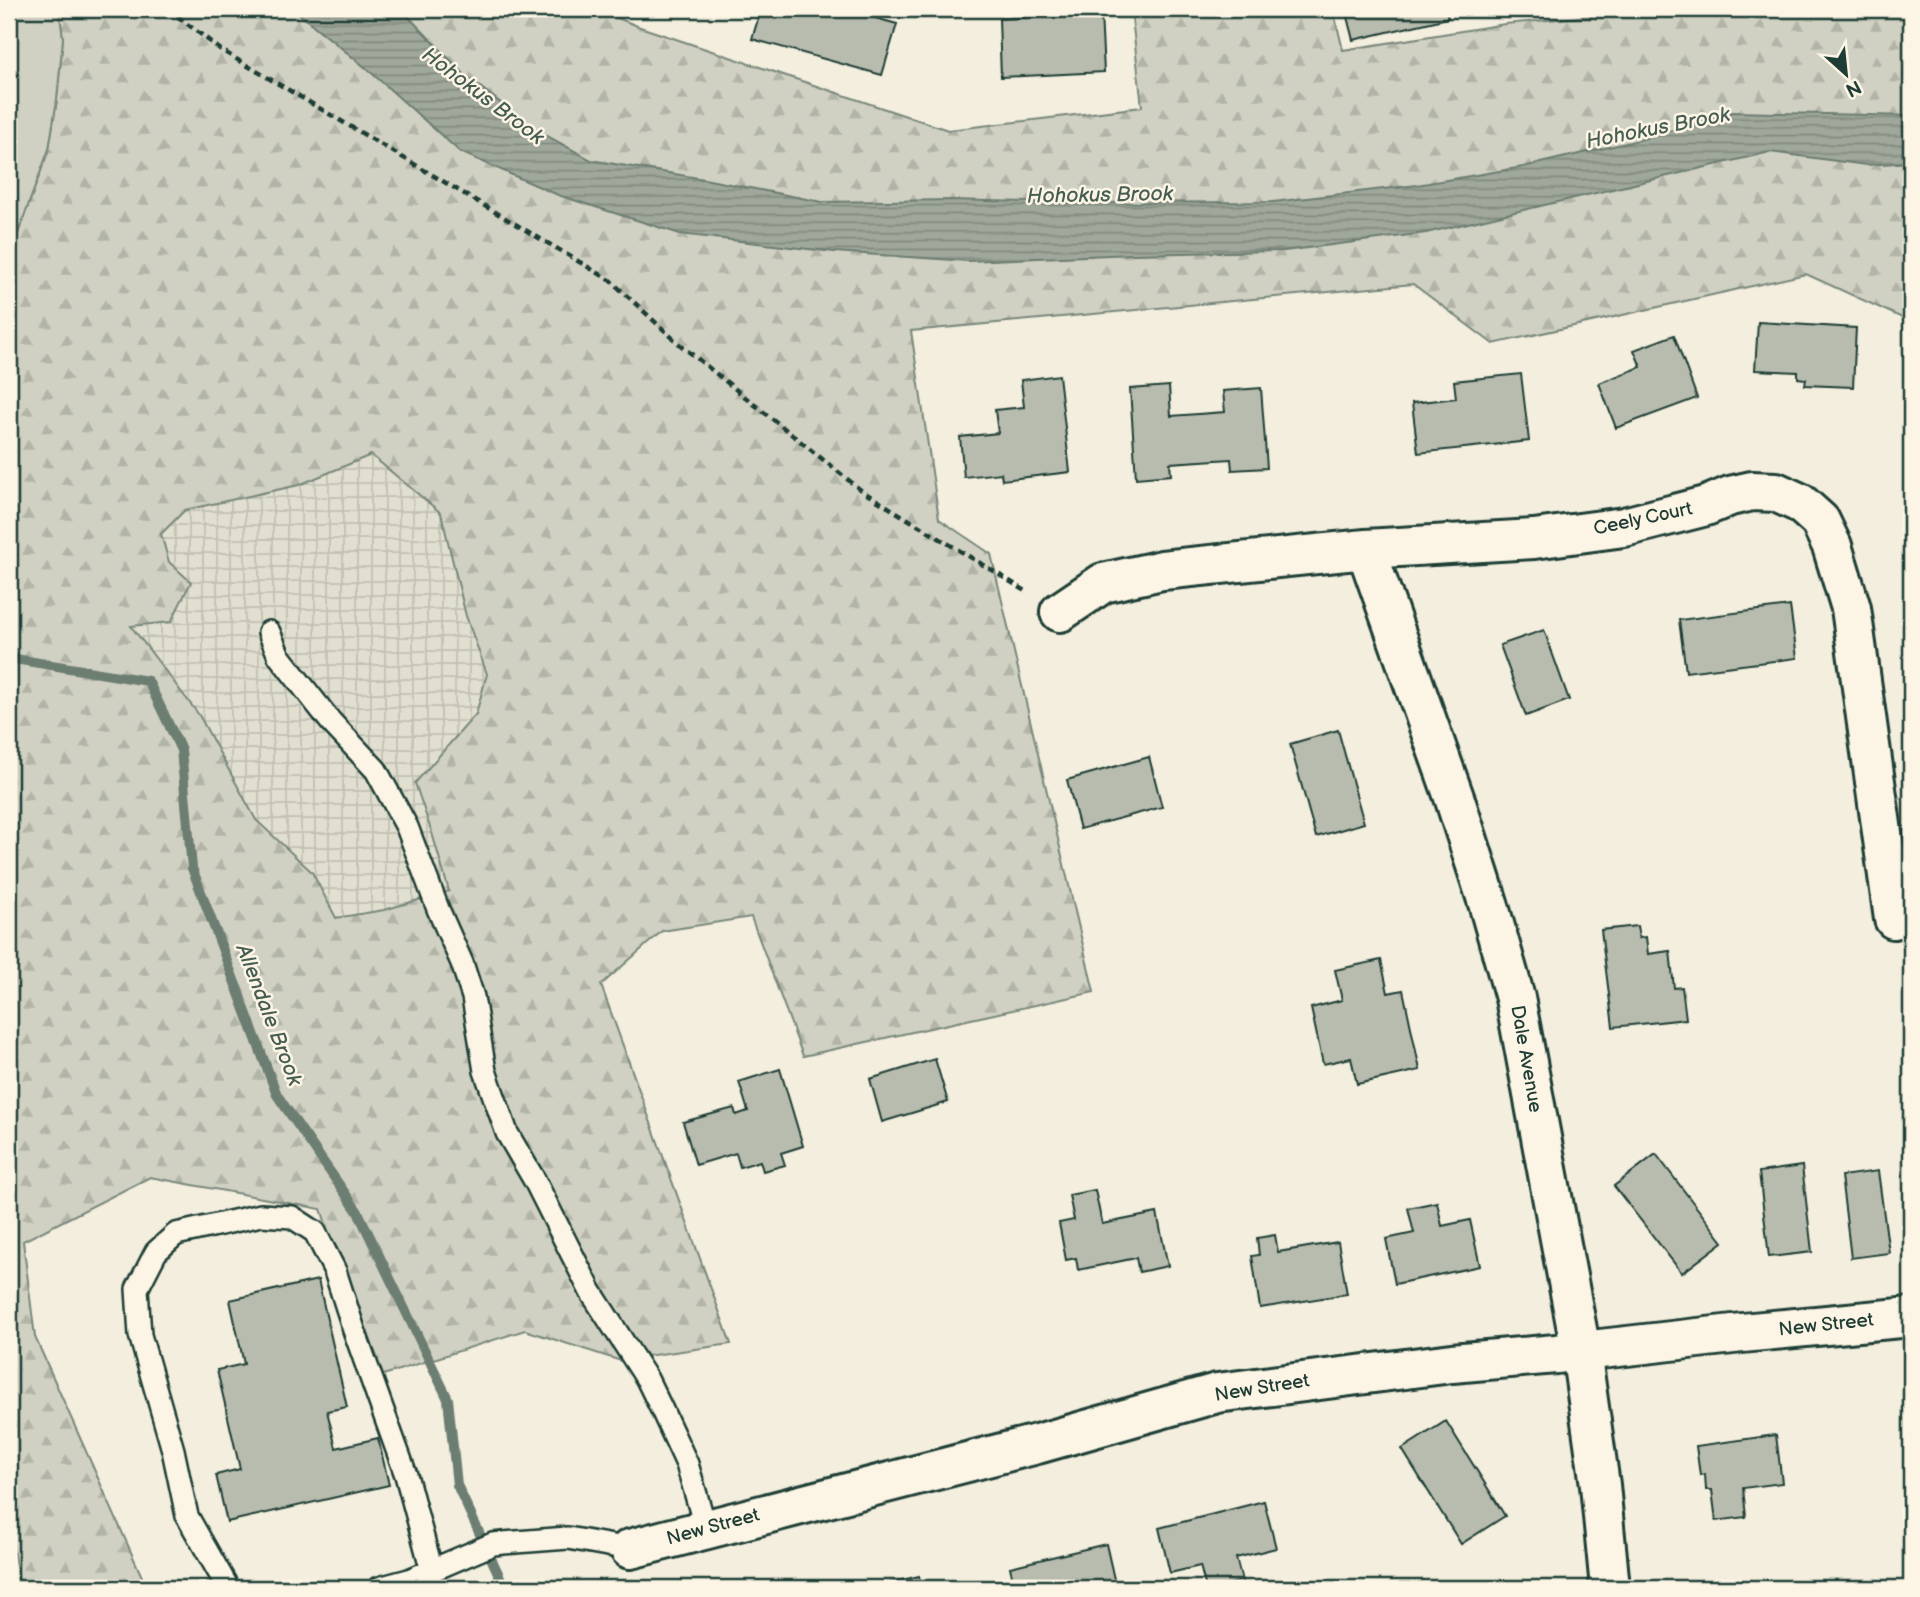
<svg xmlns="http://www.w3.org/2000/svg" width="1920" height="1597" font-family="'Balsamiq Sans',sans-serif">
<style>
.industrial{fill:url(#industrial-grid)}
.forest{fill:url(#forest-firs);stroke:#78877b;stroke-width:2;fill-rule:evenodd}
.garden{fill:#d0d1c2;stroke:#78877b;stroke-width:2}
.water{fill:url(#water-rules);stroke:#6c7d72;stroke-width:2}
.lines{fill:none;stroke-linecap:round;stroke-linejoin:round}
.stream{stroke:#6c7d72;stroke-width:10}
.building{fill:#b8bcae;stroke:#1f3d34;stroke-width:2}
.service-casing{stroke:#1f3d34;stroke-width:26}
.minor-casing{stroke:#1f3d34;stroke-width:44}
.path{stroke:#1f3d34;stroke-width:4.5;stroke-dasharray:7 5;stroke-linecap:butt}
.service{stroke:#fcf5e5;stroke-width:21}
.minor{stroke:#fcf5e5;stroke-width:38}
.labels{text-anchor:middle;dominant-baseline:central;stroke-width:5;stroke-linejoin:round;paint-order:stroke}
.street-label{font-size:19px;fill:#1f3d34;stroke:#fcf5e5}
.water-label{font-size:21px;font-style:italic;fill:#465d53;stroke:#fcf5e5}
</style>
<defs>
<pattern id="industrial-grid" width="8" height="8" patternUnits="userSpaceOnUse" patternTransform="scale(1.75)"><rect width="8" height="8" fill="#e1dfd0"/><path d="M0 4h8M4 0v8" fill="none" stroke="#c1c0b3"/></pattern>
<pattern id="forest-firs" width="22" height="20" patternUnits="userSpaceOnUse" patternTransform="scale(1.75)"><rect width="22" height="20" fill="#d0d1c2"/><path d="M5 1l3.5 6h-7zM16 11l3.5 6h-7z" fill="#b2b4a7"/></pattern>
<pattern id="water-rules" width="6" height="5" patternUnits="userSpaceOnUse" patternTransform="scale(1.75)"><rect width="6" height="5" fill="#a0a89b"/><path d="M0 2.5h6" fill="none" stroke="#828a7f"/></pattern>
</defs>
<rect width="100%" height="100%" fill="#f3eede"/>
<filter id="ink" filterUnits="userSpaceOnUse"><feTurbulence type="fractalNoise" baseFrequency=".0143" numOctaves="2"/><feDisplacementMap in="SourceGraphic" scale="14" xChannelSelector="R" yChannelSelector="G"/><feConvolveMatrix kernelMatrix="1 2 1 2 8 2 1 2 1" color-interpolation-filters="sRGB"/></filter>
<g filter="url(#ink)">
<path class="industrial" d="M371,455L441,513L466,616L487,674L476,714L415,783L432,833L449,891L384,910L336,918L312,872L256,820L199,715L131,626L171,622L191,582L169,562L161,534L185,510L299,485Z"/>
<path class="forest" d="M59,9H595L640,27L948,130L1142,107L1131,9H1333L1343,50L1505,24L1663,9H1911V322L1806,274L1493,344L1413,284L911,331L939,519L991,554L1094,992L803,1056L751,917L662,931L601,985L731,1344L618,1360L525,1330L377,1377L321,1209L150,1177L23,1241L35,1337L147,1588H20L9,1526V258L49,149L57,99L63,38ZM371,455L441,513L466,616L487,674L476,714L415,783L432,833L449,891L384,910L336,918L312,872L256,820L199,715L131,626L171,622L191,582L169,562L161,534L185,510L299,485Z"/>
<path class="garden" d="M9,9H59L63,38L57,99L49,149L9,257Z"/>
<path class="water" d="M293,9H401L467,77L536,130L591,160L704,179L822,202L951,200L1067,203L1273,202L1417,185L1523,167L1639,140L1732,112L1911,116V162L1866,165L1770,152L1426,233L1284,251L1133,254L968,261L834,252L680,234L558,195L460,152L366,68Z"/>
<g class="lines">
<path class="stream" d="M9,658L148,681L181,750L192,868L277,1095L358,1212L448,1399L457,1485L505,1588"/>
</g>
<path class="building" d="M761,9H843L897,24L882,75L752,39Z
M1345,9H1446L1448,18L1353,40Z
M1101,14L1104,72L1001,77L999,19Z
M1758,322L1856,328L1853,387L1805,385L1806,379L1798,378V372L1755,370Z
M1674,335L1697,398L1616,428L1599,383L1641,367L1634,350Z
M1521,374L1529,441L1418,453L1412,403L1456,398L1454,381Z
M1059,375L1070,472L1002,480L1001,473L964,477L960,437L998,433L995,410L1024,407L1021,380Z
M1169,386L1171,416L1225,412L1223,391L1261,388L1267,468L1232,470L1231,459L1170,463L1171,475L1136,478L1130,389Z
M1790,606L1797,658L1686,672L1679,620Z
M1544,630L1569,700L1526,716L1500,645Z
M1338,730L1364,823L1316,837L1290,744Z
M1149,757L1162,807L1080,829L1067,780Z
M1637,926L1639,938L1646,937L1648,954L1670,951L1674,988L1682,987L1686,1019L1613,1027L1601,930Z
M1381,960L1388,993L1403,990L1420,1070L1357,1084L1351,1058L1323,1064L1311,1008L1342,1000L1335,970Z
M935,1059L948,1102L882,1122L870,1079Z
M780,1069L803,1146L781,1153L785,1165L763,1171L760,1161L740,1167L736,1153L696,1165L683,1122L734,1108L736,1115L748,1111L739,1082Z
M1656,1154L1723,1242L1682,1273L1614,1186Z
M1802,1166L1812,1252L1769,1257L1759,1172Z
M1878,1171L1889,1253L1851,1258L1841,1176Z
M1095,1190L1102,1224L1157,1213L1168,1266L1139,1272L1136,1258L1078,1270L1076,1258L1066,1260L1059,1223L1074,1220L1069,1195Z
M1437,1202L1442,1226L1470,1220L1480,1266L1395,1284L1386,1239L1414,1233L1408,1208Z
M1275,1235L1278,1252L1338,1242L1347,1294L1260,1308L1252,1256L1259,1255L1257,1238Z
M318,1280L347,1407L327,1411L336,1448L378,1438L389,1485L227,1522L216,1475L240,1469L217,1370L244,1364L230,1300Z
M1446,1421L1505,1516L1461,1544L1402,1449Z
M1776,1435L1782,1483L1743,1488L1746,1517L1716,1521L1712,1490H1706L1705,1474L1700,1475L1696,1446Z
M1264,1501L1276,1548L1236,1558L1242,1581L1213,1588H1206L1200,1566L1170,1573L1159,1528Z
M1106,1544L1116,1588H1015L1010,1567Z
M919,1576L922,1588H869Z"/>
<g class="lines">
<g class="service-casing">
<path id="service" d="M269,632L279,656L331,722L376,770L407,827L438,909L462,963L473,997L485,1071L507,1133L535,1181L591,1292L647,1379L662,1410L687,1464L706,1529
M228,1588L187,1516L173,1450L140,1335L137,1289L156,1252L176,1234L261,1215L292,1217L315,1232L335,1271L354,1330L406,1475L432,1571
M379,1588L409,1580L493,1544L503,1543L568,1538L630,1549"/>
</g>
<g class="minor-casing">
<path id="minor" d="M1366,549L1455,800L1488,903L1515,998L1581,1351L1600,1485L1610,1588
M1060,612L1103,583L1162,570L1366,549L1534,539L1624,527L1706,506L1730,496L1752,491L1776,492L1800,503L1820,521L1832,546L1851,608L1894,919
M630,1549L1037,1444L1217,1393L1452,1363L1556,1354L1742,1333L1911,1317"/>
</g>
<path class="path" d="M168,9L221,50L610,280L678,343L862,491L1029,593"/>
<use href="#service" class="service"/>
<use href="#minor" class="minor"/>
</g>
</g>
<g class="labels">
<g class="street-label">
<text transform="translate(1643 519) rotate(-12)">Ceely Court</text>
<text transform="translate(1526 1059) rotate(80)">Dale Avenue</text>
<text transform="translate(1826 1325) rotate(-6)">New Street</text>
<text transform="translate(1262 1388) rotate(-9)">New Street</text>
<text transform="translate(713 1527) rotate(-15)">New Street</text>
</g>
<g class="water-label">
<text transform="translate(483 96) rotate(37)">Hohokus Brook</text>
<text transform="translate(1658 128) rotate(-11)">Hohokus Brook</text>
<text transform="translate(1100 195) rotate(-1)">Hohokus Brook</text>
<text transform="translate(269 1015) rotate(69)">Allendale Brook</text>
</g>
</g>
<rect width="1920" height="1597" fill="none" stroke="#fcf5e5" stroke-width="35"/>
<rect x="18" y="18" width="1885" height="1562" fill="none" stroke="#1f3d34" stroke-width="2.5" filter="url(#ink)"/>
<g transform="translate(1846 74) rotate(153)" stroke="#fcf5e5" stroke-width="5" paint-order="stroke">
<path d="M0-5L12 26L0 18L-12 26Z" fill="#1f3d34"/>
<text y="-10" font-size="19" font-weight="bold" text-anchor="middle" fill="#1f3d34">N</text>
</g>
</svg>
